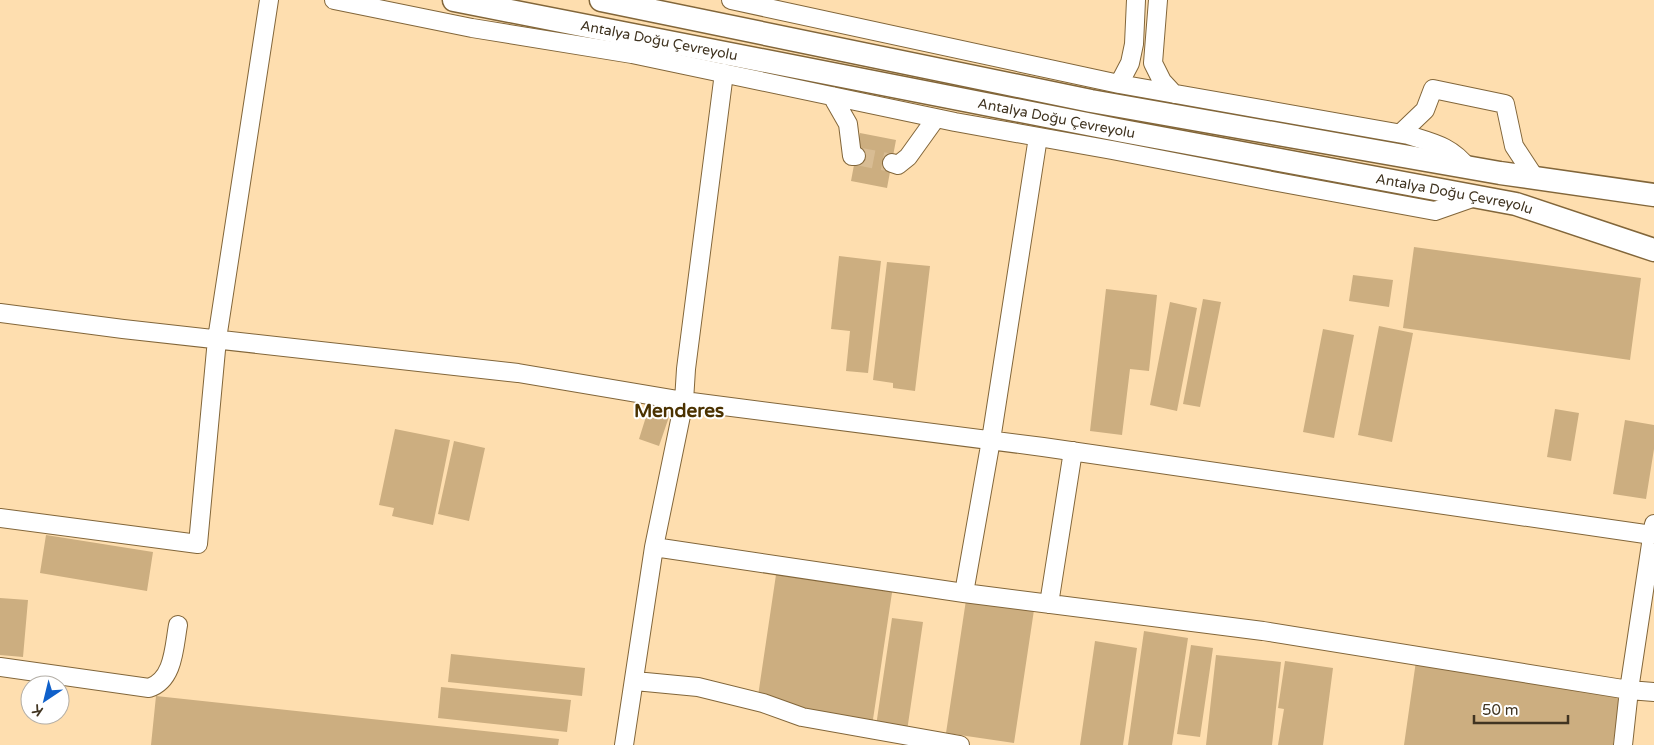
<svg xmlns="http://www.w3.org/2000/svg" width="1654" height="745" font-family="'Varela Round',sans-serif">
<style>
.building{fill:#ccae80}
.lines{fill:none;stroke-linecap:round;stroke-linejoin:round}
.minor-tunnel{stroke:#d8bc93;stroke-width:18;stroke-dasharray:18 9;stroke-linecap:butt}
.minor-casing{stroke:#82663a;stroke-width:20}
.major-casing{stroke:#82663a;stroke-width:25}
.minor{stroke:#fff;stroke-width:18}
.major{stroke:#fff;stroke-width:22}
.labels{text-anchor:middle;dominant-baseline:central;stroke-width:4;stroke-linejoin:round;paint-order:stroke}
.street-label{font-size:14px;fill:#403421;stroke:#fff}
.district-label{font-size:19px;font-weight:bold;fill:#4b3200;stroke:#fff}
</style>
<rect width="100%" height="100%" fill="#fedeaf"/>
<path class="building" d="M860,133L896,140L887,188L851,181Z
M1414,247L1641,278L1630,360L1403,328Z
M839,256L881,261L868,373L846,371L850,331L831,329Z
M887,262L930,266L915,391L893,388V383L873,380Z
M1353,275L1393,280L1389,307L1349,301Z
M1106,289L1157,295L1149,371L1130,369L1122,435L1090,431Z
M1203,299L1221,302L1200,407L1183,404Z
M1170,302L1197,308L1177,411L1150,405Z
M1379,326L1413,333L1392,442L1358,435Z
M1323,329L1354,335L1334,438L1303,432Z
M650,404L671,411L659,446L639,439Z
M1555,409L1579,413L1571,461L1547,457Z
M1625,420L1654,425V449L1646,499L1613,494Z
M395,429L450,440L433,525L392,516L394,508L379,505Z
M454,441L485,448L469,521L438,514Z
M46,535L153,552L147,591L40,573Z
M777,568L893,586L872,726L793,709L758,696Z
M0,598L28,600L23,657L0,655Z
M966,600L1034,610L1014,743L946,733Z
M892,618L923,622L907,731L876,726Z
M1144,631L1188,638L1172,745H1128Z
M1095,641L1137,648L1123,745H1080Z
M1191,645L1213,648L1200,737L1177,734Z
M451,654L585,668L582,696L448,682Z
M1216,655L1281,662L1272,745H1206Z
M1285,661L1333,668L1323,745H1278L1284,709L1278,708Z
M1416,661L1621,691L1613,745H1404Z
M441,687L571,700L567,732L438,718Z
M156,696L559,739L558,745H151Z"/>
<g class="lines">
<path class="minor-tunnel" d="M856,156L892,163"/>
<g class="minor-casing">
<path id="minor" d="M334,0L472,28L632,54L955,122L1112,150L1272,181L1435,211L1475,197
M731,0L1119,84L1408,135C1433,143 1451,146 1468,168
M1158,0L1153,63L1162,81L1174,94
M1119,84L1130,63L1134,44L1136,0
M832,96L848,124L852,156H856
M1401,133L1425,110L1433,89L1505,104L1514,146L1535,178
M892,163L898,165L908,157L936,118
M0,313L123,329L518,373L684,401L1043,447L1652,535
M0,518L198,544L217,339L269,0
M654,547L964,593L1263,631L1629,690L1654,692
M964,593L991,440L1038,137
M1049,604L1073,451
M0,667L149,688C174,680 174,647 178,625
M635,681L698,687L763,703L802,717L960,745
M624,745L654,547L684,401L686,369L724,73
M1623,745L1629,690L1654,524"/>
</g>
<g class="major-casing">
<g id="major">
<path id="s1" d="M454,0L1123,131L1516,204L1654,250"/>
<path d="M601,0L1091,101L1500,173L1654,195"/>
</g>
</g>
<use href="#minor" class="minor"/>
<use href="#major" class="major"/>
</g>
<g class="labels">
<g class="street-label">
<text stroke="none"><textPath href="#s1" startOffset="209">Antalya Doğu Çevreyolu</textPath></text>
<text stroke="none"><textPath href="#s1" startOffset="614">Antalya Doğu Çevreyolu</textPath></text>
<text stroke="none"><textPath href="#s1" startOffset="1019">Antalya Doğu Çevreyolu</textPath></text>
</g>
<g class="district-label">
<text x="679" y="411">Menderes</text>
</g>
</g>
<g transform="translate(45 700) rotate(215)"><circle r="24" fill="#ffffff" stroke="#b3aea6"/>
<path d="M0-4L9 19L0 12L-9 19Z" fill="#0f60ca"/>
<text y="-8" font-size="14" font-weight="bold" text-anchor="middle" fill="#403421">K</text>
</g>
<path d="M1474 715v8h94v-8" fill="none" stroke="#403421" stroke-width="2.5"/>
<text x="1482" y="715" font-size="15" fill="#403421" stroke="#ffffff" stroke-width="4" paint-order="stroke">50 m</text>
</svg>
